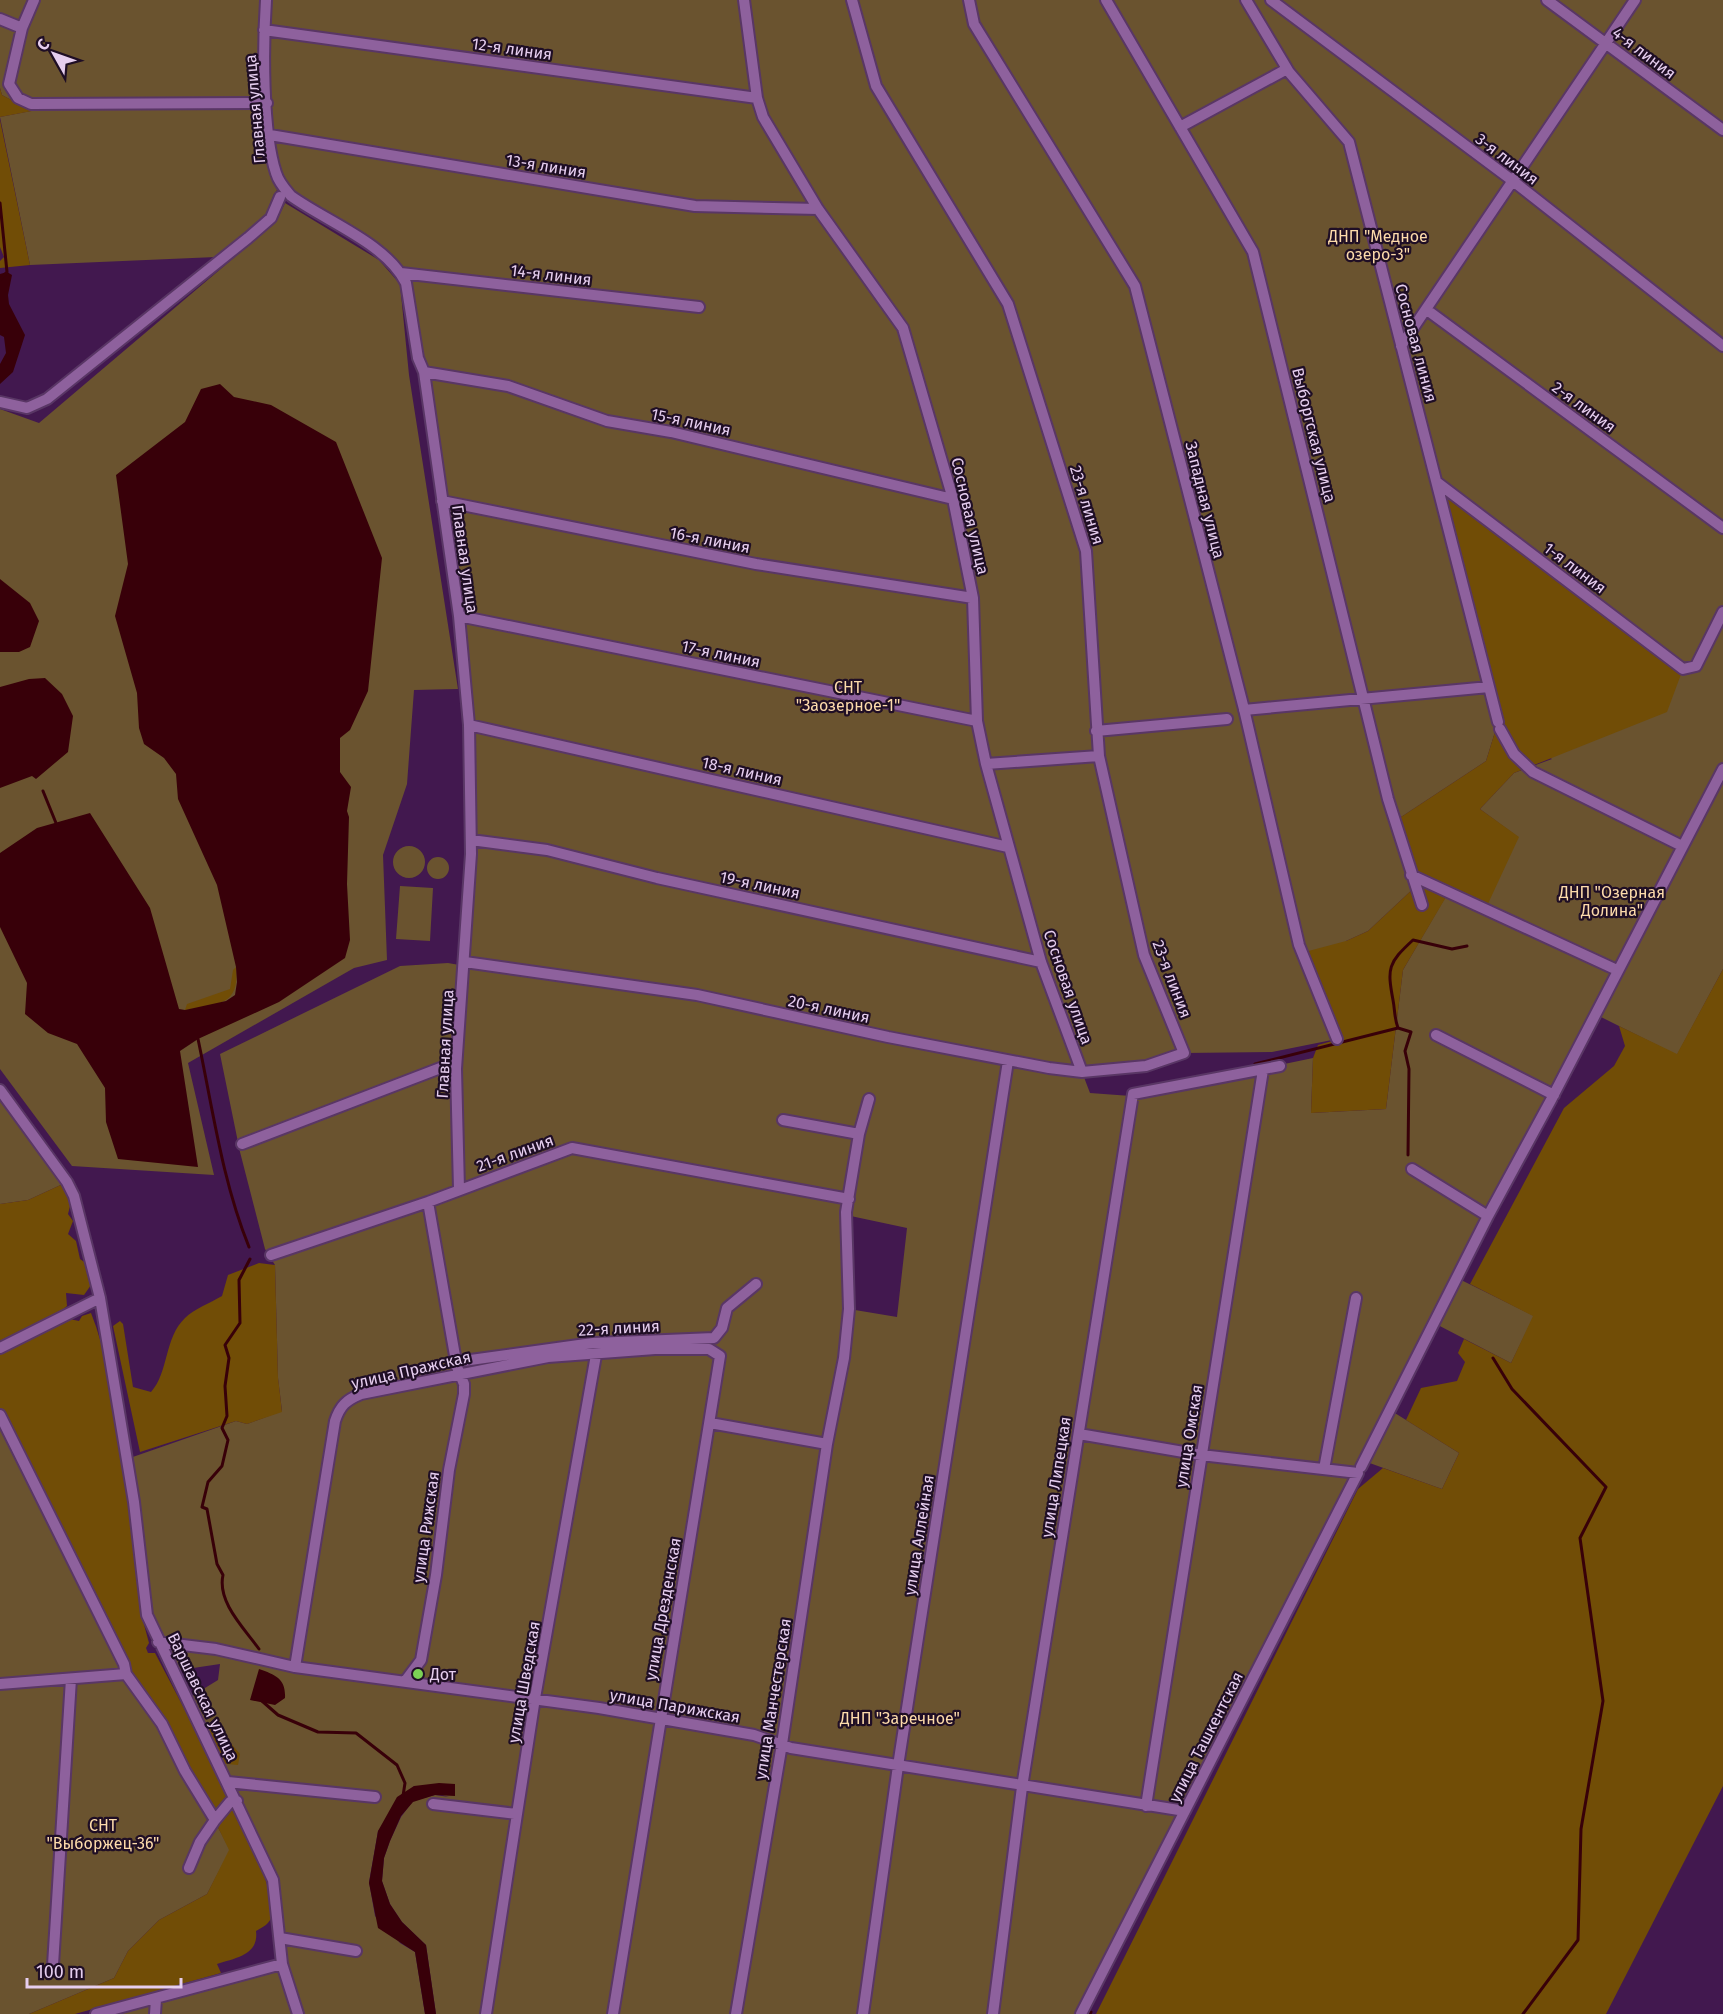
<svg xmlns="http://www.w3.org/2000/svg" width="1723" height="2014" font-family="'Fira Sans',sans-serif">
<style>
.green{fill:#6a532f;fill-rule:evenodd}
.forest{fill:#714d06}
.water{fill:#380009}
.lines{fill:none;stroke-linecap:round;stroke-linejoin:round}
.stream{stroke:#380009;stroke-width:3}
.minor-casing{stroke:#593665;stroke-width:14}
.minor{stroke:#8e619d;stroke-width:10}
.poi-dot{fill:#7cd155;stroke:#1f0e25;stroke-width:2}
.labels{text-anchor:middle;dominant-baseline:central;stroke-width:4.5;stroke-linejoin:round;paint-order:stroke}
.street-label{font-size:16px;fill:#e6ceef;stroke:#1f0e25}
.park-label{font-size:16px;fill:#fddbab;stroke:#1f0e25}
.poi-label{font-size:16px;fill:#e6ceef;stroke:#1f0e25;text-anchor:start}
</style>
<rect width="100%" height="100%" fill="#42184f"/>
<path class="green" d="M0,0H1723V969L1677,1055L1595,1014L1457,1278L1534,1316L1511,1363L1434,1323L1390,1410L1459,1453L1442,1489L1364,1461L1081,2014H436L426,1945L402,1922L390,1904L382,1881L384,1858L390,1841L401,1817L413,1801L435,1795L449,1797L414,1786L378,1831L369,1882L375,1916L400,1943L415,1952L425,2014H98L279,1962L273,1880L187,1699L218,1680L220,1664L173,1671L155,1634L127,1459L236,1421L247,1424L282,1411L278,1378L275,1265L265,1249L240,1152L220,1054L400,966L448,963L465,966L469,725L425,372L401,273L281,185L274,194L266,214L249,232L216,257L30,265L0,117L31,111L2,95L0,88ZM1498,722L1552,759L1514,773L1480,809L1518,837L1449,891L1403,970L1386,1109L1311,1113L1313,1058L1131,1096L1090,1093L1082,1072L1146,1066L1184,1053L1272,1052L1337,1039L1346,941L1368,931L1415,887L1395,821L1486,761ZM846,1215L907,1228L897,1317L849,1309Z
M285,203L379,260L400,284L409,375L458,689L414,690L407,784L383,855L387,960L354,968L188,1063L214,1175L72,1166L0,1069V409L39,423L276,222Z
M393 862a16 16 0 1 1 32 0a16 16 0 1 1-32 0Z
M427 868a11 11 0 1 1 22 0a11 11 0 1 1-22 0Z
M400,886L433,888L430,941L396,939Z
M0,1090L65,1183L28,1200L0,1204Z
M0,1415L230,1850L207,1894L159,1920L128,1951L114,1978L29,2014H0Z"/>
<path class="forest" d="M0,88L2,95L32,111L0,117Z
M0,120L30,265L0,268V261L4,257L0,247Z
M1438,483L1683,669L1667,712L1514,773L1480,809L1519,837L1486,908L1449,892L1403,970L1386,1109L1311,1113L1313,1058L1318,1045L1336,1040L1301,953L1346,941L1368,931L1415,887L1395,821L1486,761L1498,722Z
M236,967C240,1007 217,1003 185,1010L187,1004L230,989L233,970Z
M1723,969V1786L1606,2014H1096L1358,1489L1383,1468L1442,1489L1459,1453L1406,1420L1421,1388L1457,1381L1465,1362L1458,1353L1464,1339L1511,1363L1533,1316L1470,1284L1564,1108L1614,1066L1625,1046L1619,1026L1677,1054Z
M65,1183L71,1202L68,1214L73,1221L68,1234L76,1241L80,1259L87,1264L91,1285L84,1295L66,1293L67,1306L55,1316L79,1321L82,1316L91,1313C106,1350 111,1390 118,1429C128,1492 136,1555 142,1617L149,1643L146,1648L148,1653H155L196,1731L216,1726L240,1754L238,1765L216,1763C228,1789 278,1893 272,1915C270,1924 263,1927 256,1931C259,1955 236,1958 217,1964L221,1973L75,2014H29L114,1978L128,1951L159,1920L207,1894L229,1850L212,1815L140,1693L0,1415V1204L28,1200Z
M259,1263L275,1265L278,1377L282,1412L247,1424L236,1421L140,1452L113,1326L120,1321L123,1324L133,1387L151,1392C169,1372 164,1338 185,1318C194,1309 210,1303 222,1296L228,1275Z"/>
<path class="water" d="M7,272L12,275L8,295L9,304L25,335L13,372L0,384V364L6,353L4,337L0,335V274Z
M220,384L234,397L271,405L336,442L382,558L368,691L350,730L340,738V772L351,787L347,811L349,817L347,884L350,940L345,958L279,1002L198,1039L180,1051L198,1167L118,1159L106,1122L105,1088L77,1044L48,1033L25,1014L27,983L0,927V853L37,828L90,813L150,908L179,1009L185,1010L226,1001L235,995L237,982L236,967L217,885L178,799L176,774L164,758L144,744L139,728L137,693L115,616L128,564L116,475L185,422L201,389Z
M0,579L30,603L39,621L30,647L19,652H0Z
M45,678L62,694L73,716L68,752L36,779L32,776L0,788V687L29,679Z
M259,1669C276,1675 286,1679 285,1698L275,1705L250,1700Z
M439,1783L455,1784V1796L435,1795L413,1802L401,1816L390,1841L384,1858L382,1881L390,1904L402,1922L426,1945L436,2014H425L415,1952L378,1928L369,1883L378,1831L397,1797L414,1786Z"/>
<g class="lines">
<path class="stream" d="M0,203L7,272L0,280
M43,791L56,823
M198,1039C213,1110 222,1180 249,1247
M1255,1064L1398,1028
M1408,1155L1409,1069L1405,1051L1411,1032L1398,1028C1394,1017 1395,1010 1393,1000C1387,968 1388,963 1413,940L1452,949L1467,946
M250,1259L239,1280L240,1323L225,1345L229,1358L225,1386L227,1416L222,1428L228,1440L222,1466L208,1482L202,1507L207,1509L217,1564L223,1575C217,1602 244,1628 259,1649
M1493,1358L1512,1389L1606,1487L1580,1538L1603,1701L1581,1829L1578,1940L1523,2014
M262,1701L278,1715L318,1732L356,1733L397,1765L405,1783L403,1796
M1090,2014L1091,2012"/>
<g class="minor-casing">
<path id="minor" d="M34,0L22,28L9,84L18,98L31,104L267,103
M266,0C263,45 262,131 276,173C279,183 285,189 291,196C327,222 386,243 406,283L418,358L424,372L459,616L469,725L471,854L456,1069L459,1189
M744,0L757,98L763,117L818,209L903,328L953,499L973,598L977,721L986,764L1041,962L1082,1072
M969,0L974,24L1135,286L1244,709L1299,945L1337,1039
M1106,0L1253,252L1388,799L1422,905
M1246,0L1289,72L1349,142L1498,722
M1271,0L1513,181L1723,346
M1547,0L1723,130
M0,19L22,28
M264,30L757,98
M1180,127L1287,69
M270,135L695,206L818,209
M401,273L699,307
M1427,310L1723,528
M1401,346L1635,0
M424,372L508,386L607,421L671,432L953,499
M0,402L27,408L47,399L248,238L271,218L280,197
M1438,483L1683,669L1696,666L1723,612
M442,501L756,564L973,598
M459,616L977,721
M1244,710L1489,687
M469,725L1008,847
M1500,729L1514,754L1533,772L1682,846
M1096,731L1227,719
M986,764L1099,756
M471,840L547,850L657,878L1041,962
M1411,875L1617,970
M465,962L697,995L888,1037L1049,1068L1082,1072L1146,1066L1184,1053L1144,955L1099,756L1086,551L1008,304L876,86L852,0
M1436,1035L1554,1095
M0,1090L67,1182L74,1196L100,1298L134,1502L147,1615L273,1880L282,1964L298,2014
M783,1120L859,1134
M242,1144L456,1062
M1412,1169L1488,1216
M271,1255L428,1202L572,1148L849,1199
M0,1348L100,1298
M456,1362L593,1343L714,1338L722,1328L727,1308L756,1284
M0,1415L124,1664L126,1674L162,1724L185,1771L215,1820L200,1842L189,1868
M710,1423L827,1444
M1079,1434L1201,1455L1358,1473L1081,2014
M1361,1467L1488,1216L1551,1100L1723,769
M1324,1469L1356,1298
M158,1642L216,1649L295,1667L599,1708L754,1735L791,1748L1185,1811
M295,1667L335,1421C340,1406 346,1400 361,1394L548,1357L655,1349H709L720,1356L613,2014
M406,1680L421,1660L436,1575L449,1470L464,1394V1384L457,1367L428,1202
M0,1684L126,1674
M228,1782L375,1797
M433,1804L517,1814
M1146,1806L1263,1070
M215,1820L230,1802L237,1801
M280,1938L356,1951
M53,1965L71,1679
M96,2014L282,1964
M155,2014L156,1999
M486,2014L535,1698L596,1355
M736,2014L782,1744L827,1444L844,1358L849,1309L846,1212L859,1134L869,1099
M863,2014L898,1766L1008,1061
M993,2014L1022,1787L1133,1094L1280,1066"/>
</g>
<use href="#minor" class="minor"/>
</g>
<circle class="poi-dot" cx="418" cy="1674" r="6"/>
<g class="labels">
<g class="street-label">
<text transform="translate(512 49) rotate(8)">12-я линия</text>
<text transform="translate(1644 53) rotate(37)">4-я линия</text>
<text transform="translate(255 109) rotate(-95)">Главная улица</text>
<text transform="translate(1507 159) rotate(37)">3-я линия</text>
<text transform="translate(546 166) rotate(9)">13-я линия</text>
<text transform="translate(551 275) rotate(7)">14-я линия</text>
<text transform="translate(1416 343) rotate(75)">Сосновая линия</text>
<text transform="translate(1584 407) rotate(36)">2-я линия</text>
<text transform="translate(691 422) rotate(12)">15-я линия</text>
<text transform="translate(1314 435) rotate(76)">Выборгская улица</text>
<text transform="translate(1205 500) rotate(76)">Западная улица</text>
<text transform="translate(1087 505) rotate(73)">23-я линия</text>
<text transform="translate(970 516) rotate(77)">Сосновая улица</text>
<text transform="translate(710 540) rotate(11)">16-я линия</text>
<text transform="translate(465 559) rotate(82)">Главная улица</text>
<text transform="translate(1575 568) rotate(37)">1-я линия</text>
<text transform="translate(721 654) rotate(12)">17-я линия</text>
<text transform="translate(742 771) rotate(13)">18-я линия</text>
<text transform="translate(760 885) rotate(12)">19-я линия</text>
<text transform="translate(1172 979) rotate(69)">23-я линия</text>
<text transform="translate(1068 987) rotate(71)">Сосновая улица</text>
<text transform="translate(829 1009) rotate(12)">20-я линия</text>
<text transform="translate(445 1044) rotate(-87)">Главная улица</text>
<text transform="translate(515 1153) rotate(-20)">21-я линия</text>
<text transform="translate(619 1328) rotate(-3)">22-я линия</text>
<text transform="translate(411 1370) rotate(-13)">улица Пражская</text>
<text transform="translate(1189 1436) rotate(-81)">улица Омская</text>
<text transform="translate(1056 1477) rotate(-81)">улица Липецкая</text>
<text transform="translate(426 1527) rotate(-82)">улица Рижская</text>
<text transform="translate(919 1535) rotate(-81)">улица Аллейная</text>
<text transform="translate(663 1609) rotate(-80)">улица Дрезденская</text>
<text transform="translate(524 1682) rotate(-80)">улица Шведская</text>
<text transform="translate(203 1697) rotate(64)">Варшавская улица</text>
<text transform="translate(773 1699) rotate(-81)">улица Манчестерская</text>
<text transform="translate(675 1706) rotate(10)">улица Парижская</text>
<text transform="translate(1206 1737) rotate(-63)">улица Ташкентская</text>
</g>
<g class="park-label">
<text x="1378" y="236">ДНП "Медное<tspan x="1378" dy="18">озеро-3"</tspan></text>
<text x="848" y="687">СНТ<tspan x="848" dy="18">"Заозерное-1"</tspan></text>
<text x="1612" y="892">ДНП "Озерная<tspan x="1612" dy="18">Долина"</tspan></text>
<text x="900" y="1718">ДНП "Заречное"</text>
<text x="103" y="1825">СНТ<tspan x="103" dy="18">"Выборжец-36"</tspan></text>
</g>
<g class="poi-label">
<text x="430" y="1674">Дот</text>
</g>
</g>
<g transform="translate(54 54) rotate(310)" stroke="#1f0e25" stroke-width="4.5" paint-order="stroke">
<path d="M0-4.5L10 22L0 15L-10 22Z" fill="#e6ceef"/>
<text y="-9" font-size="16" font-weight="bold" text-anchor="middle" fill="#e6ceef">С</text>
</g>
<path d="M27 1978v9h154v-9" fill="none" stroke="#e6ceef" stroke-width="3"/>
<text x="36" y="1978" font-size="18" fill="#e6ceef" stroke="#1f0e25" stroke-width="4.5" paint-order="stroke">100 m</text>
</svg>
